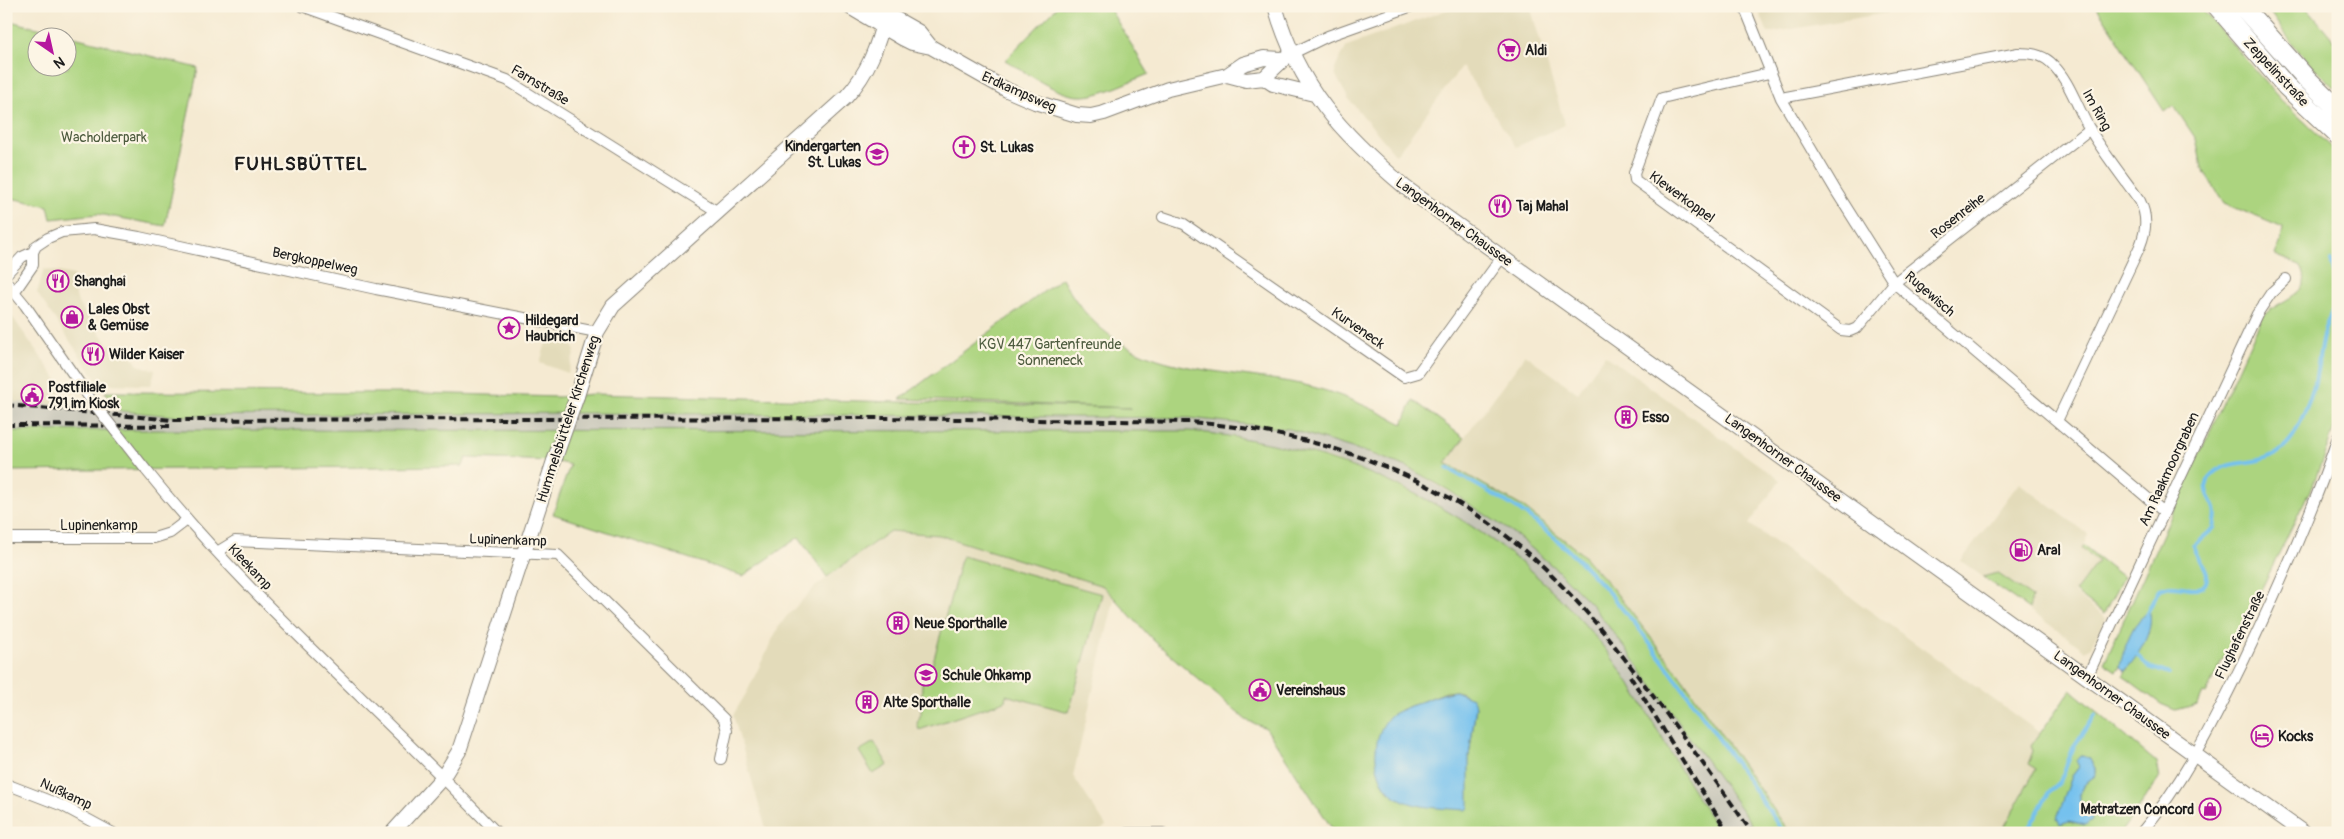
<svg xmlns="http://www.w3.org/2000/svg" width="2344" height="839" font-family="Pangolin,sans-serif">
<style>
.built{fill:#e3dbba}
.industrial{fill:#c6c5b8}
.green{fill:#acd47f;stroke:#64784e;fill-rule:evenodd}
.water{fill:#74c1ee;stroke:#486e85}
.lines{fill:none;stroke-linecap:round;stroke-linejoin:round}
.stream{stroke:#74c1ee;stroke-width:4}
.street-casing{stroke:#888377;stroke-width:12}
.secondary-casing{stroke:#888377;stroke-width:16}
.highway-casing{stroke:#888377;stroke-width:21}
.street{stroke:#fff;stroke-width:10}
.secondary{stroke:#fff;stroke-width:14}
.highway{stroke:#fff;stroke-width:19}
.rail{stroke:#1c1c1c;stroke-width:4;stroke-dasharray:8 4;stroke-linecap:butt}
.street-bridge-casing{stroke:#888377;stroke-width:12;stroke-linecap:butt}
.secondary-bridge-casing{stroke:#888377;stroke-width:16;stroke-linecap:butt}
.street-bridge{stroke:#fff;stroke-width:10}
.secondary-bridge{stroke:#fff;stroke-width:14}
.labels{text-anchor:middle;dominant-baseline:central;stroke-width:4.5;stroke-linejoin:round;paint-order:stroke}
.poi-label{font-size:14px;font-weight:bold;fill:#1c1c1c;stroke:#fcf5e5;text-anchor:start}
.street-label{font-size:14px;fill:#1c1c1c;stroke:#fcf5e5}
.park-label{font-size:14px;fill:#4e5c3f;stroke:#fcf5e5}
.district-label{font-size:19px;font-weight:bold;letter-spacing:1px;fill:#1c1c1c;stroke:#fcf5e5}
</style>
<rect width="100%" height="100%" fill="#fcf5e5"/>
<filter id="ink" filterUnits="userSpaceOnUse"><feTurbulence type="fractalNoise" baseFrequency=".02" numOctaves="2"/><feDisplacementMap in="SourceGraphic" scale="10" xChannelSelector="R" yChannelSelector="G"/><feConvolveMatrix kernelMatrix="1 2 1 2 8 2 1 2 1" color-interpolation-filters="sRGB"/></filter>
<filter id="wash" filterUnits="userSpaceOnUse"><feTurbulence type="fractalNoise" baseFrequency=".0096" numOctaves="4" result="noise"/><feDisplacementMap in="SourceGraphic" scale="20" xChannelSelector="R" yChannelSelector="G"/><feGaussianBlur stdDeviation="1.12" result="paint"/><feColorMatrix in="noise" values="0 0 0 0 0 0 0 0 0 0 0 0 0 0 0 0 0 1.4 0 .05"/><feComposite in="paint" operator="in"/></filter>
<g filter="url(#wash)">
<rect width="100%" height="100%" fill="#f5ead2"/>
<path class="built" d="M1458,6H1530L1565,125L1516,147L1462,66L1396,155L1348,98L1335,74V68L1347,46Z
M1757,6H1883L1887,13L1768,33Z
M44,269L74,275L73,286L78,303L109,346L114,343L127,350L138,365L155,370L151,385L106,384L98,382L37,293Z
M6,308L60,384L59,405L13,402V387L6,386Z
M547,339L570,343L575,351L568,373L540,363Z
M1524,354L1578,393L1605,355L1780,480L1749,524L2040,733L2031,746L2033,751L2028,764L2036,769L2001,833H1790L1680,675L1613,589L1582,554L1523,507L1445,463L1523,359Z
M2019,483L2088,534L2082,549L2098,561L2074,593L2105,618L2091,646L2086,651L1961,561Z
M890,531L939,535L1103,586L1114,600L1073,776L1106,826L1094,833H767L733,715L747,692L778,628L786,617L815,587Z"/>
<path class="industrial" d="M6,399H14V402L58,405L59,400L71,402L76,408L173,416L588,413L1190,418L1289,429L1341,444L1406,467L1482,512L1516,535L1557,570L1592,605L1629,653L1758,833H1720L1615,662L1580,619L1545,583L1505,550L1439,506L1401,486L1334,459L1287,447L1233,436L1189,431H6Z"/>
<path class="green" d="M1058,6H1108L1149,74C1130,81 1100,97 1080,96C1058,96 1024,71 1005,60Z
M2096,6H2199L2281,100L2338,153V418L2314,482L2229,655L2225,654L2206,694L2203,693L2198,704L2175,710L2161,704L2123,676L2149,632L2122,656L2120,667L2116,671L2104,663L2262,317C2278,299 2318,294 2300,265L2275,255L2281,241L2283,228L2224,203L2202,168L2196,139L2174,106L2164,111Z
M2266,6H2305L2338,45V91C2310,66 2286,38 2266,6Z
M6,20L198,68L165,226L98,214L51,219L48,206L6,197ZM38,38H68V68H38Z
M1062,278C1115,378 1205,365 1300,384C1338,392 1369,407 1403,424L1413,400L1464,438L1446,463L1523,507L1582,554L1613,589L1680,675L1790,833H1758L1629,653L1592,605L1557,570L1516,535L1448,490L1407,467L1372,454L1289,429L1190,418L588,413L173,416L120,411L105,392L417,393L559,397L593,394L1131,408L900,399Z
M133,430L1189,431C1361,448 1510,521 1615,662C1638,693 1656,729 1676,762C1690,786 1705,809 1720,833H1335L1266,728L1246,720L1154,641L1103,586L939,535L890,531L827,577L799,537L743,576L553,514L570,465L554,461L466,458L463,466L6,471V431ZM1455,691L1463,693L1476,706L1469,756L1398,798L1388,791L1382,781L1400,710L1446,692Z
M2084,546L2123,577L2104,614L2075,592L2098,561L2082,549Z
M962,556L1102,594L1069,712L1006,695L1005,701L919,730L917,723L921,714L922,683L925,673H930Z
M1997,573L2032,597L2029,609L1983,577Z
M2071,690L2156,762L2159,779L2120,833H2001L2036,769L2028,764L2033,751L2031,746ZM2089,758L2095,768V776C2079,786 2072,801 2091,813L2085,825L2069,821L2060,824L2061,807L2065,799L2072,776L2079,767V764Z
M874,742L888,765L873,774L859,751Z"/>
<path class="water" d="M2149,610C2156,630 2137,657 2125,671L2120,667C2122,651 2135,619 2149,610Z
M1455,691L1472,698L1476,706L1469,756V808L1466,810C1445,808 1417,809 1398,798C1371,782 1369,738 1390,716C1397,710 1445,692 1455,691Z
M2080,755L2089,758L2095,768V776C2081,785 2074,795 2086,810C2090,814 2092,814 2092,820L2085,825L2069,821L2060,824L2057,818L2072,776L2079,767L2076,760Z"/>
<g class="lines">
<path class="stream" d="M2331,261L2338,285
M1447,468C1472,483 1499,496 1522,512C1582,555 1628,613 1671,672C1710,725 1747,779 1784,833
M2146,615L2159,589C2163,588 2167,586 2171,586C2182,585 2208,597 2207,575C2207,565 2195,557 2193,546L2214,528C2215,522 2217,515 2215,509C2213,501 2205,494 2207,484C2211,460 2251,465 2266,458C2280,453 2292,441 2298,427C2304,413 2312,396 2315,381C2320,360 2321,319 2338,306
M2135,652L2147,666L2169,674
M2026,833L2049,792L2060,782L2074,746L2095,715"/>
</g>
</g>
<g filter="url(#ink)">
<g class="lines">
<g class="street-casing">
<path id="street" d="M302,6L507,80L718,212
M1744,6L1781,98L1836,191L1894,283L2164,512
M1291,54L1328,36L1412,6
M1769,73L1662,98L1634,173L1635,180L1841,330L1850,331L1857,328L1894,283L2090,129
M1781,98L2018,53C2030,53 2041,54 2050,62C2069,79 2077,107 2089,128C2104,154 2123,177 2140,201C2148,217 2146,231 2140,246L2057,421
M1163,217L1184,224L1404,377L1418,373L1502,257
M6,274L22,257L33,252L36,246L48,238L62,232L94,229L139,237L376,289L597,332
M6,282L25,305L91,400
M15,291L33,265V252
M146,470C252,602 381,711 497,833
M6,538H154L170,533L187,520
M217,552L235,541L558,555L724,719L727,731L721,759
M2087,677L2257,314L2271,293L2286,279
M6,784L63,806L113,833
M1127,833H1163
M2141,833C2185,781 2214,721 2244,660C2279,587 2312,514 2338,437"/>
</g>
<g class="secondary-casing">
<path id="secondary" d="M848,6L902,38L912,43L931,47L1007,90L1035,102L1077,115L1091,116L1104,113L1168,89L1227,75L1243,64L1264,58L1282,59
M873,6L919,32L931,47
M1275,6C1299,89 1342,134 1406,188L2304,833
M1227,75L1246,80L1264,78L1286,57
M1264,78L1273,84L1314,94
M577,396L597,332L613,306L846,97C869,72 878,45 886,13
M392,833L443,777L459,751L554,461"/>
</g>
<g class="highway-casing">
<path id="highway" d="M2217,6L2286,86L2338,135
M2242,6L2306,78L2338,109"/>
</g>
<use href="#street" class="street"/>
<use href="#secondary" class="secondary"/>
<use href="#highway" class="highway"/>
<path class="rail" d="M6,405L173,420L881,418L1190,422C1326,433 1455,479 1553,577C1593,616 1626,660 1659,704C1691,747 1722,789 1752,833
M6,425L174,426
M1630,676L1728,833"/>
<g class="street-bridge-casing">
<path id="street-bridge" d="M91,400L146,470"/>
</g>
<g class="secondary-bridge-casing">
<path id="secondary-bridge" d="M554,461L577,396"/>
</g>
<use href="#street-bridge" class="street-bridge"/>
<use href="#secondary-bridge" class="secondary-bridge"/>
</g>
</g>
<defs>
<g id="supermarket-ring" transform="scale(1.125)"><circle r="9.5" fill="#fcf5e5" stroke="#b5179e" stroke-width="1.5"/><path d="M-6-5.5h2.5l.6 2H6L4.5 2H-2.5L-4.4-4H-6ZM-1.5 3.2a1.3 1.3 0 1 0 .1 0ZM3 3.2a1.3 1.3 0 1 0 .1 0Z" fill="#b5179e"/></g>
<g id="church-ring" transform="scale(1.125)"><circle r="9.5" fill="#fcf5e5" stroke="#b5179e" stroke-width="1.5"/><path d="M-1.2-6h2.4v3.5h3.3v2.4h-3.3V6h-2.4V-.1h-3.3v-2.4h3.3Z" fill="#b5179e"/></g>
<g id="school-ring" transform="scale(1.125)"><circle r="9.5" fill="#fcf5e5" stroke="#b5179e" stroke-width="1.5"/><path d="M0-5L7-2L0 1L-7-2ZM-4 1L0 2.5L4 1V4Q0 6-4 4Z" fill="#b5179e"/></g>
<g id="restaurant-ring" transform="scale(1.125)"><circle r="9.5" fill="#fcf5e5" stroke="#b5179e" stroke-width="1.5"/><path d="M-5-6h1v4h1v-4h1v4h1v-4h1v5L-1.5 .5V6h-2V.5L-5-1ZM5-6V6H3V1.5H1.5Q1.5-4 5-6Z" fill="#b5179e"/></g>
<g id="shop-ring" transform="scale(1.125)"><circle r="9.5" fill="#fcf5e5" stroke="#b5179e" stroke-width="1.5"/><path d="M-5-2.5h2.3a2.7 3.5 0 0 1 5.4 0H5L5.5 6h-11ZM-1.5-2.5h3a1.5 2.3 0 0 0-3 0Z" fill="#b5179e"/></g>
<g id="sight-ring" transform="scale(1.125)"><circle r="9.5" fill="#fcf5e5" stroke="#b5179e" stroke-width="1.5"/><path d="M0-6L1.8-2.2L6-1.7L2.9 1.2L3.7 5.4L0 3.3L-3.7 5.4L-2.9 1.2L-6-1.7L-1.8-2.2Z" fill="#b5179e"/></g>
<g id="civic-ring" transform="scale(1.125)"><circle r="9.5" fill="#fcf5e5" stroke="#b5179e" stroke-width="1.5"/><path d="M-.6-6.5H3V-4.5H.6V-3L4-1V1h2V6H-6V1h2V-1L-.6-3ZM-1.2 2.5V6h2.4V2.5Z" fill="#b5179e"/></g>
<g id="building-ring" transform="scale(1.125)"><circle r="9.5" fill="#fcf5e5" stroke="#b5179e" stroke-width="1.5"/><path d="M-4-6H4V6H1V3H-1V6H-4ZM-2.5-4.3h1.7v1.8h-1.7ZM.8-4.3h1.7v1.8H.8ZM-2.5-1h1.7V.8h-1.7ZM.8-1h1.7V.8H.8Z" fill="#b5179e"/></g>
<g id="fuel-ring" transform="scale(1.125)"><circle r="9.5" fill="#fcf5e5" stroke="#b5179e" stroke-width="1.5"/><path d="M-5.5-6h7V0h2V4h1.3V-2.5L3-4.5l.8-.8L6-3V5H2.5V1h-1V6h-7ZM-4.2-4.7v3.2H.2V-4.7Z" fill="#b5179e"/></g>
<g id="hotel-ring" transform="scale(1.125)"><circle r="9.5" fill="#fcf5e5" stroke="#b5179e" stroke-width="1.5"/><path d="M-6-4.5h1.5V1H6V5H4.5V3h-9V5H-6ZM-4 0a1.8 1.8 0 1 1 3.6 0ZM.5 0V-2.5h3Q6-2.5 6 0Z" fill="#b5179e"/></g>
</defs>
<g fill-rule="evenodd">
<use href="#supermarket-ring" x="1509" y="50"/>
<use href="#church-ring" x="964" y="147"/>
<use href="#school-ring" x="877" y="154"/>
<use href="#restaurant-ring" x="1500" y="206"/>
<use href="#restaurant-ring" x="58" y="281"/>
<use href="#shop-ring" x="72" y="317"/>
<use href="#sight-ring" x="509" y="328"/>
<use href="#restaurant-ring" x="93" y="354"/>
<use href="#civic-ring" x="32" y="395"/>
<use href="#building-ring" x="1626" y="417"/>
<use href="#fuel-ring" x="2021" y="550"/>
<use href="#building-ring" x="898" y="623"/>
<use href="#school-ring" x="926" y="675"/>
<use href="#civic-ring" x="1260" y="690"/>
<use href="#building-ring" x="867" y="702"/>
<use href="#hotel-ring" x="2262" y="736"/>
<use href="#shop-ring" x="2210" y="809"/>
</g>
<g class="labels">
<g class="poi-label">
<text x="1525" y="50">Aldi</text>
<text x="861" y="146" text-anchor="end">Kindergarten<tspan x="861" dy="16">St. Lukas</tspan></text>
<text x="980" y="147">St. Lukas</text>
<text x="1516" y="206">Taj Mahal</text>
<text x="74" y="281">Shanghai</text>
<text x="88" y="309">Lales Obst<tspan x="88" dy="16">&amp; Gemüse</tspan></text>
<text x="525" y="320">Hildegard<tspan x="525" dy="16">Haubrich</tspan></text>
<text x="109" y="354">Wilder Kaiser</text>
<text x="48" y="387">Postfiliale<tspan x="48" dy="16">791 im Kiosk</tspan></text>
<text x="1642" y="417">Esso</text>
<text x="2037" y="550">Aral</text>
<text x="914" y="623">Neue Sporthalle</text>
<text x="942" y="675">Schule Ohkamp</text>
<text x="1276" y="690">Vereinshaus</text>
<text x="883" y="702">Alte Sporthalle</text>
<text x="2278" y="736">Kocks</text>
<text x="2194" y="809" text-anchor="end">Matratzen Concord</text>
</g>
<g class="street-label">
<text transform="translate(2276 72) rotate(47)">Zeppelinstraße</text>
<text transform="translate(540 85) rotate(31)">Farnstraße</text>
<text transform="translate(1019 92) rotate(24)">Erdkampsweg</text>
<text transform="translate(2097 110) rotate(61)">Im Ring</text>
<text transform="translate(1682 197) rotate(36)">Klewerkoppel</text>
<text transform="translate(1958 216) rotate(-38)">Rosenreihe</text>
<text transform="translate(1454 222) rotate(36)">Langenhorner Chaussee</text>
<text transform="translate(315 261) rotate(12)">Bergkoppelweg</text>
<text transform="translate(1930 294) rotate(41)">Rugewisch</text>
<text transform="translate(1358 328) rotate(35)">Kurveneck</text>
<text transform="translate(568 419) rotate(-72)">Hummelsbütteler Kirchenweg</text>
<text transform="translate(1783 458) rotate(36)">Langenhorner Chaussee</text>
<text transform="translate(2169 469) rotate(-65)">Am Raakmoorgraben</text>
<text x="99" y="525">Lupinenkamp</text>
<text transform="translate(508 540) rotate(2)">Lupinenkamp</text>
<text transform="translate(250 567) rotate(47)">Kleekamp</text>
<text transform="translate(2240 635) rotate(-64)">Flughafenstraße</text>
<text transform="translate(2112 695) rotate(36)">Langenhorner Chaussee</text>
<text transform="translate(66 794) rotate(25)">Nußkamp</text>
</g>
<g class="park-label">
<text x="104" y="137">Wacholderpark</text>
<text x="1050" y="344">KGV 447 Gartenfreunde<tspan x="1050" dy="16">Sonneneck</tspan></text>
</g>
<g class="district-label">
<text x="301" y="164">FUHLSBÜTTEL</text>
</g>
</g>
<rect width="2344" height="839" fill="none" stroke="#fcf5e5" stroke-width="25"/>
<g transform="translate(52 52) rotate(146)"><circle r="24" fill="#fcf5e5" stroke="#a29e95"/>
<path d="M0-4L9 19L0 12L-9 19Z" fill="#b5179e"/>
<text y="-8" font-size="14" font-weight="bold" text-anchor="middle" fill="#1c1c1c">N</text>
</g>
</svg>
